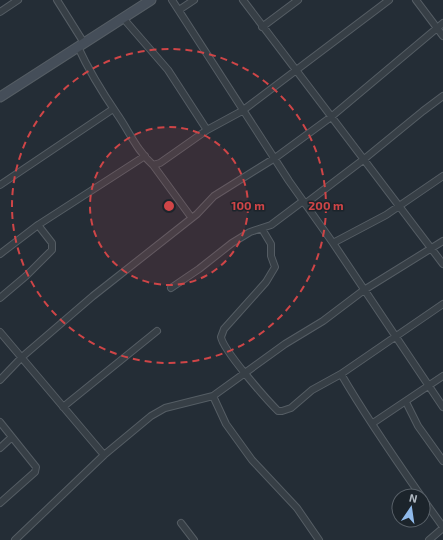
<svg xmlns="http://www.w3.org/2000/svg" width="443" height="540" font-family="'Exo 2',sans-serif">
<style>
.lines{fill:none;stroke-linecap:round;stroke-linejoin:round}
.street-casing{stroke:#555d64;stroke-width:8}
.secondary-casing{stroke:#555d64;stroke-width:11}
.street{stroke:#373f46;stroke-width:6}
.secondary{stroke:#454e59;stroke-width:9}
.ring{fill:none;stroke:#cf4547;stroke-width:2;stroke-dasharray:7 5}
.centre{fill:#cf4547;stroke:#1c242b;stroke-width:2}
.ring-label{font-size:12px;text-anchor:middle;font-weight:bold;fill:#cf4547;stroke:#1c242b;stroke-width:3;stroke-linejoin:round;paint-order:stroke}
</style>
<rect width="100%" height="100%" fill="#242d36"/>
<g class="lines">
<g class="street-casing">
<path id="street" d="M57,0L84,43
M172,0L289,181L333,243L443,407
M243,0L443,264
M416,0L443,36
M179,10L194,0
M0,12L18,0
M123,18L168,70L207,130
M262,27L298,0
M78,47C89,71 102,92 117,114C129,131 137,151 153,165L160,163L207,130L242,111L389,0
M153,165L191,217
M0,185L113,109
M305,204L363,160L423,111L443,96
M262,229L271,244V256L275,267L266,282L224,329L221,337C223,350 266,399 278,411H282L291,408L312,390L341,374L443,304
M333,243L386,215L443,176
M0,254L38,225L145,156
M171,288L199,269L232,243L250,232L271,225L303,201
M0,298L26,276L52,250V243L38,225
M0,332L104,455
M341,374C366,417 393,456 421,496
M0,380L22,357L93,296L197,214L214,196L275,158L331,117L443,23
M213,396L226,424L252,460L297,508L319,540
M406,402L418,426L443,461
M63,407L157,331
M0,422L36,467L35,472L0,503
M373,423L443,376
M0,448L12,437
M423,499L443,527
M181,523L194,540
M15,540L104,455L151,416L165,408L213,396L285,344L323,321L364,290L443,241
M429,540L443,528"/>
</g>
<g class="secondary-casing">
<path id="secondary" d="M0,97L151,0"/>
</g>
<use href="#street" class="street"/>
<use href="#secondary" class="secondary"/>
</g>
<circle cx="169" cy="206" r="79" fill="#cf4547" fill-opacity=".12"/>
<g class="ring">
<circle cx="169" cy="206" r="79"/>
<circle cx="169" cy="206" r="157"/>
</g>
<circle cx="169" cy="206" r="6" class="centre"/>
<g class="ring-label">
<text x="248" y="210">100 m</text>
<text x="326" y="210">200 m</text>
</g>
<g transform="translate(411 508) rotate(13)"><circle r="19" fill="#1c242b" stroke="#586068"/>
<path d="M0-3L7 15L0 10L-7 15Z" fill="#90baea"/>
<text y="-6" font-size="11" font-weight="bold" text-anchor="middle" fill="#b2bac3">N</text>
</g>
</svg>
